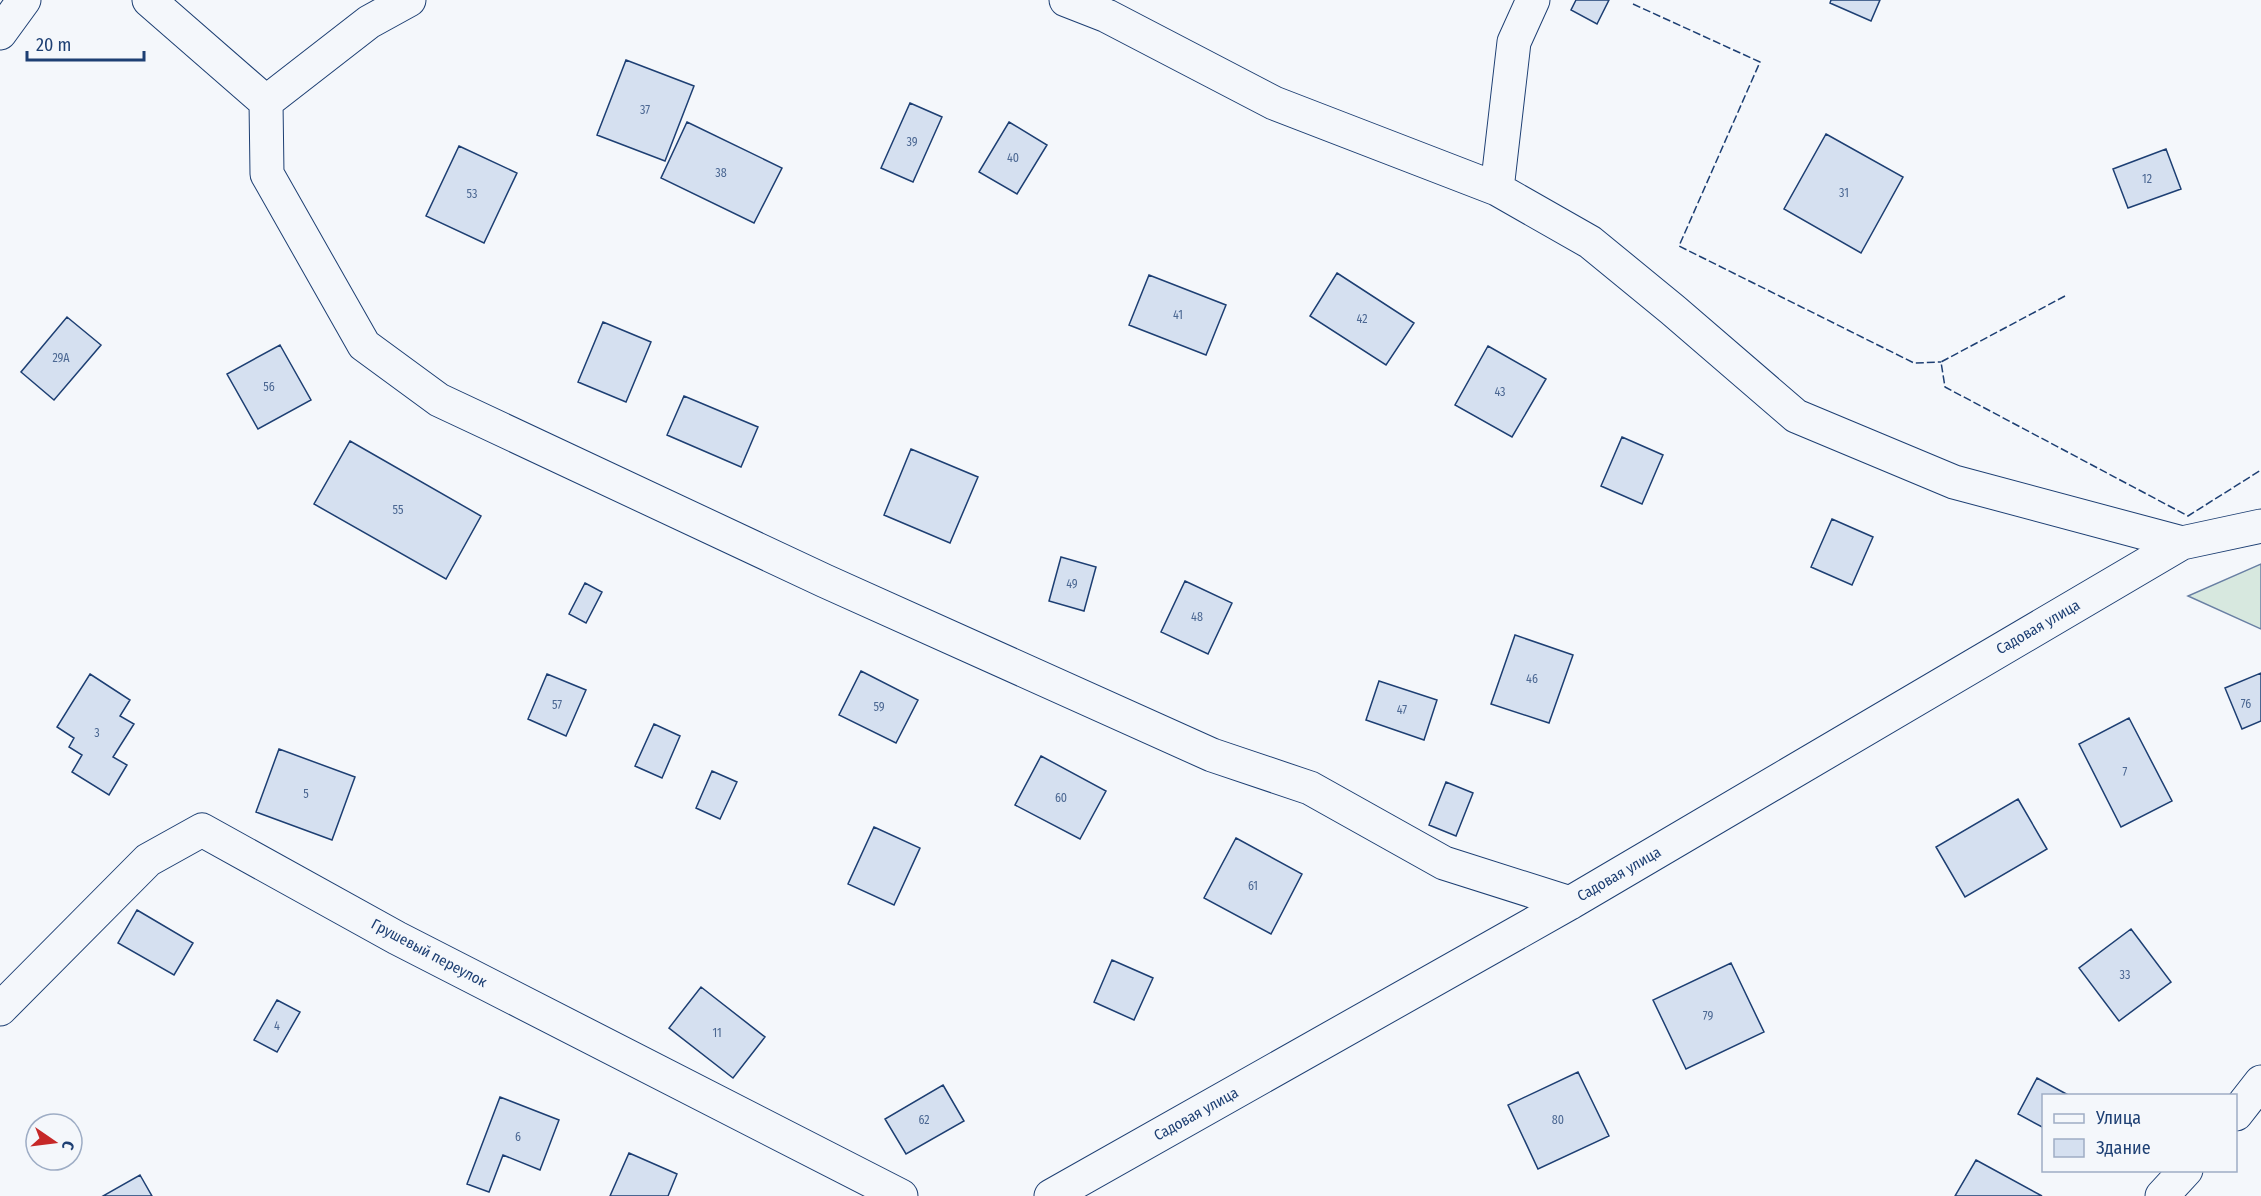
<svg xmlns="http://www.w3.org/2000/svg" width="2261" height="1196" font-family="'Fira Sans Condensed',sans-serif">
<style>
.green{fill:#d7e8df;stroke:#687fa3;stroke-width:1.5}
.building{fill:#d5e0f0;stroke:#1d3f73;stroke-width:1.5}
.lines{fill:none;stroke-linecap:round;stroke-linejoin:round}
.minor-casing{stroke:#1d3f73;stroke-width:35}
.minor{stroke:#f4f7fb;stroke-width:33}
.fence{stroke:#1d3f73;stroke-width:1.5;stroke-dasharray:8 3;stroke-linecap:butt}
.labels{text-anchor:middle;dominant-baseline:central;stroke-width:4.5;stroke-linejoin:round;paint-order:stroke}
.number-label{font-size:12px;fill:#4b6792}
.street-label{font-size:15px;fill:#1d3f73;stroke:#f4f7fb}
</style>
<rect width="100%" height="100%" fill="#f4f7fb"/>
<path class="green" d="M2261,564V629L2188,596Z"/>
<path class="building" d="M1576,0H1609L1597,24L1571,10Z
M1831,0H1880L1871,21L1830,3Z
M626,60L694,86L665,161L597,135Z
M910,103L942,117L913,182L881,168Z
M687,122L782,168L754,223L661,178Z
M1009,122L1047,145L1017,194L979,172Z
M1826,134L1903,177L1861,253L1784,209Z
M459,146L517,173L484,243L426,216Z
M2166,149L2181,189L2128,208L2113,169Z
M1337,273L1414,323L1386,365L1310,316Z
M1149,275L1226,305L1206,355L1129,325Z
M67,317L101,345L54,400L21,372Z
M603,322L651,342L626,402L578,382Z
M280,345L311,400L258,429L227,374Z
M1488,346L1546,379L1512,437L1455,405Z
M684,396L758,427L741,467L667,435Z
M1622,437L1663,455L1642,504L1601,486Z
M350,441L481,516L446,579L314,504Z
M911,449L978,477L950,543L884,515Z
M1832,519L1873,537L1852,585L1811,567Z
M1061,557L1096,567L1084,611L1049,601Z
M1185,581L1232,603L1208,654L1161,632Z
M585,583L602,592L586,623L569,614Z
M1515,635L1573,655L1549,723L1491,704Z
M861,671L918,700L896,743L839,715Z
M2261,673V721L2242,729L2225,688Z
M90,674L130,700L120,716L134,724L113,757L127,765L109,795L72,772L82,755L69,747L74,738L57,727Z
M547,674L586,690L566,736L528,719Z
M1379,681L1437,700L1424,740L1366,720Z
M2129,718L2172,801L2121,827L2079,744Z
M654,724L680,736L662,778L635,766Z
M279,749L355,777L332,840L256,812Z
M1041,756L1106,791L1080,839L1015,805Z
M712,771L737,782L720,819L696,808Z
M1446,782L1473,793L1456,836L1429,825Z
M2018,799L2047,849L1965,897L1936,847Z
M874,827L920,848L894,905L848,884Z
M1236,838L1302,874L1271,934L1204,898Z
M137,910L193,943L174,975L118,943Z
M2131,929L2171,982L2119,1021L2079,968Z
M1112,960L1153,978L1134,1020L1094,1002Z
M1731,963L1764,1032L1686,1069L1653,1000Z
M701,987L765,1037L733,1078L669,1028Z
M277,1000L300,1012L277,1052L254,1040Z
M1578,1072L1609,1136L1538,1169L1508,1105Z
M2037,1078L2070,1096H2044V1128L2018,1114Z
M943,1085L964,1121L906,1154L885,1119Z
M500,1097L559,1120L540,1170L503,1155L489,1192L467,1184Z
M629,1153L677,1174L668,1196H610Z
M1976,1160L2042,1196H1955Z
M140,1175L152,1196H103Z"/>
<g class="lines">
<g class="minor-casing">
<path id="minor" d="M149,0L266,102L267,174L364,345L439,400L825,581L1212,755L1310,788L1444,863L1570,903
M1066,0L1107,16L1274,103L1497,189L1590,242L1673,310L1796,416L1954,482L2182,543L2261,526
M0,33L24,0
M266,102L369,22L409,0
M1497,189L1514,42L1533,0
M0,1009L148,860L202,830L397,938L901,1196
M2236,1114L2261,1082
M1051,1196L1570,903L2182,543
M2162,1196L2186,1170"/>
</g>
<use href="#minor" class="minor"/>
<path class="fence" d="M1633,4L1760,62L1679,246L1914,363L1941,362
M2065,296L1941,362L1945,387L2188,516L2261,470"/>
</g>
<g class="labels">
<g class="number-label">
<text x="645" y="110">37</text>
<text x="912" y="142">39</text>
<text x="1013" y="158">40</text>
<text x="721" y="173">38</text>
<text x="2147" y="179">12</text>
<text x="1844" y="193">31</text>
<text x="472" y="194">53</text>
<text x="1178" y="315">41</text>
<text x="1362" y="319">42</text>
<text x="61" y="358">29А</text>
<text x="269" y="387">56</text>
<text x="1500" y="392">43</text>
<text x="398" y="510">55</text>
<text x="1072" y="584">49</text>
<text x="1197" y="617">48</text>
<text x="1532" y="679">46</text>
<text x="2246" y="704">76</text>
<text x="557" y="705">57</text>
<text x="879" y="707">59</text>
<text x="1402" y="710">47</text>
<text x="97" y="733">3</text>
<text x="2125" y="772">7</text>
<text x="306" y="794">5</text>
<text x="1061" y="798">60</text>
<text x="1253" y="886">61</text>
<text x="2125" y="975">33</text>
<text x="1708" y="1016">79</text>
<text x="277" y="1026">4</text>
<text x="717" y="1033">11</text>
<text x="924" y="1120">62</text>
<text x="1558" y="1120">80</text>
<text x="518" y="1137">6</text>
</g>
<g class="street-label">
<text transform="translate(2038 627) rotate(-30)">Садовая улица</text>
<text transform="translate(1619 874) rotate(-30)">Садовая улица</text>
<text transform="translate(429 953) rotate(28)">Грушевый переулок</text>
<text transform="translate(1196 1114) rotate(-29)">Садовая улица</text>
</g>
</g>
<rect x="2042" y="1094" width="195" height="78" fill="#f4f7fb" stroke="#9eadc5" stroke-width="1.5"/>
<rect x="2054" y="1114" width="30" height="9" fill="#f4f7fb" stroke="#9eadc5" stroke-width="1.5"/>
<text x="2096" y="1124" font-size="18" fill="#1d3f73">Улица</text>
<rect x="2054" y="1139" width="30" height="18" fill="#d5e0f0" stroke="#9eadc5" stroke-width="1.5"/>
<text x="2096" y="1154" font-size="18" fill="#1d3f73">Здание</text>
<g transform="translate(54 1142) rotate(104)"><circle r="28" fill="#f4f7fb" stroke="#9eadc5" stroke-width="1.5"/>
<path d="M0-4.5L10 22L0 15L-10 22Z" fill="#c62828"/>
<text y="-9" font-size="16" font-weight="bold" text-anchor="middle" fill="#1d3f73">С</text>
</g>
<path d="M27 51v9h117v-9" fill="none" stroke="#1d3f73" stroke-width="3"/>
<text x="36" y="51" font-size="18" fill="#1d3f73" stroke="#f4f7fb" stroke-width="4.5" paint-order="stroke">20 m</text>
</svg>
